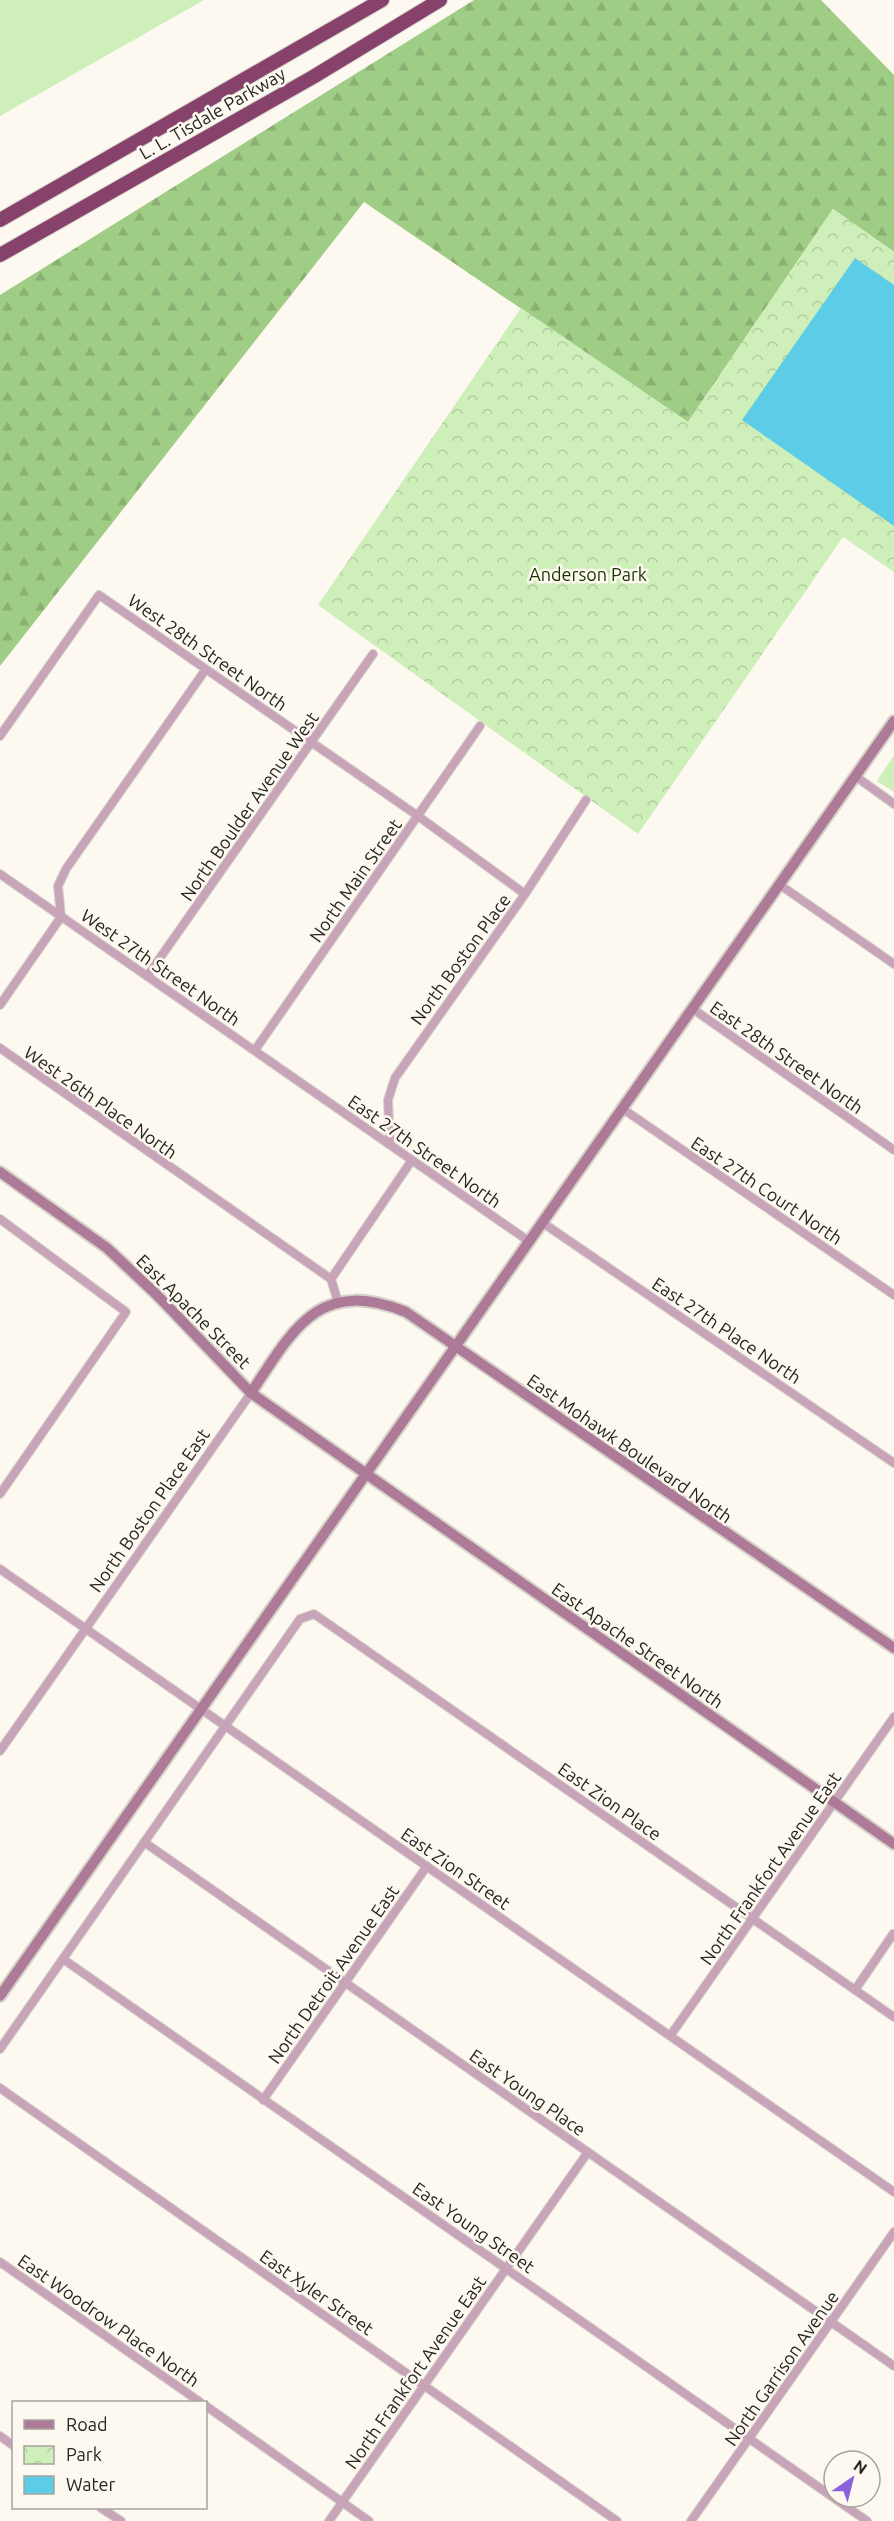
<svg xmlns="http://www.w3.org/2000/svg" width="894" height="2521" font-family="Ubuntu,sans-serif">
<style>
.green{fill:#ceefba}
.forest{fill:url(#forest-firs)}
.park{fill:url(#park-crowns)}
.water{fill:#5dcde7}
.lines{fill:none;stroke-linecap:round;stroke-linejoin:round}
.street-casing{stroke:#d6d3cb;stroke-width:10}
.secondary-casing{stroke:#d6d3cb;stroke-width:14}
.highway-casing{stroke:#d6d3cb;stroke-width:16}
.street{stroke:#c8a4b8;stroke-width:8}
.secondary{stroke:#ad7b97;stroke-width:10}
.highway{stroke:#87426c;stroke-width:14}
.labels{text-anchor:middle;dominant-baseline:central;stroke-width:5;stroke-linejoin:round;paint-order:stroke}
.street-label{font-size:18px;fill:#262521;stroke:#fdf9f0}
.park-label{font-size:18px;fill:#183300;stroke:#fdf9f0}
</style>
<defs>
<pattern id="forest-firs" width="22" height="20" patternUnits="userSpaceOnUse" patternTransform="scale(1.5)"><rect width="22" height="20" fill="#a0cd85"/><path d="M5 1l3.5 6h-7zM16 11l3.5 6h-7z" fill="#8ab073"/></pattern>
<pattern id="park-crowns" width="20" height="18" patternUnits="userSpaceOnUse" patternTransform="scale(1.5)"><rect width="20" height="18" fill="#ceefba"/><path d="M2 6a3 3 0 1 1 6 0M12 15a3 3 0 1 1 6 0" fill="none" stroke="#b1cda0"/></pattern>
</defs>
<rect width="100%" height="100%" fill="#fdf9f0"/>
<path class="green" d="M0,0H204L0,116Z
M894,755V792L877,781Z"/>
<path class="forest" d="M474,0H821L894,75V252L833,209L688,422L364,202L0,666V295Z"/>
<path class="park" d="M833,209L894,252V572L843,537L638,834L318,605L521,308L688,422Z"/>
<path class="water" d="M855,258L894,285V526L742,420Z"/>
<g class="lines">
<g class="street-casing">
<path id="street" d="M0,736L99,595L418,816L525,894
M855,776L894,804
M0,874L530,1242
M780,885L894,964
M148,975L373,654
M0,1005L61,917L58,886L66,869L206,669
M693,1009L894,1150
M0,1048L331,1279L338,1302
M255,1050L480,726
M623,1109L894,1295
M390,1145L388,1100L395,1078L525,894L586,800
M0,1219L126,1312L0,1494
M543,1223L894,1463
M331,1279L412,1160
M0,1569L894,2192
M0,1751L251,1393
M144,1842L894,2366
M63,1959L867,2521
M855,1990L893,1934
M670,2036L894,1717
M0,2049L300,1619L314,1614L894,2017
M0,2088L617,2521
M263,2100L427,1866
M0,2262L200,2402
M206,2406L369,2521
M0,2436L14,2446
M101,2508L121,2521
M329,2521L588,2152
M691,2521L894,2232"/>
</g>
<g class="secondary-casing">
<path id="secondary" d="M0,1172L107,1248L157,1295L251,1393L894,1844
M251,1393C294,1328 319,1277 406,1312L894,1648
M0,1996L894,721"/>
</g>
<g class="highway-casing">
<path id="highway" d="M0,220L382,0
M0,255L313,77L440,0"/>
</g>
<use href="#street" class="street"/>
<use href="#secondary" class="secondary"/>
<use href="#highway" class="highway"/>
</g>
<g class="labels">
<g class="street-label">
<text transform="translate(212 113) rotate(-30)">L. L. Tisdale Parkway</text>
<text transform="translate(208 652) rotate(35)">West 28th Street North</text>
<text transform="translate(249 806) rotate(-55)">North Boulder Avenue West</text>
<text transform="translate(355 880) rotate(-55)">North Main Street</text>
<text transform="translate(460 959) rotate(-54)">North Boston Place</text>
<text transform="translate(161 967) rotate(35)">West 27th Street North</text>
<text transform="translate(787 1057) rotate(35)">East 28th Street North</text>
<text transform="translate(101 1102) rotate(35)">West 26th Place North</text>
<text transform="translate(425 1151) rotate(35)">East 27th Street North</text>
<text transform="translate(767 1190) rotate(34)">East 27th Court North</text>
<text transform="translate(194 1311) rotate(45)">East Apache Street</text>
<text transform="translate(727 1330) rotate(34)">East 27th Place North</text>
<text transform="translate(630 1448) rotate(35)">East Mohawk Boulevard North</text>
<text transform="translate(149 1510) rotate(-55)">North Boston Place East</text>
<text transform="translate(638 1645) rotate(35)">East Apache Street North</text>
<text transform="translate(610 1801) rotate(35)">East Zion Place</text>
<text transform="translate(456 1868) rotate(35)">East Zion Street</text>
<text transform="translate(770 1868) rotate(-55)">North Frankfort Avenue East</text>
<text transform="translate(333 1974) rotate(-55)">North Detroit Avenue East</text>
<text transform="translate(528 2092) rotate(35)">East Young Place</text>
<text transform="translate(474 2227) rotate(35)">East Young Street</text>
<text transform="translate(317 2292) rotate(35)">East Xyler Street</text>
<text transform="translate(109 2320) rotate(35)">East Woodrow Place North</text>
<text transform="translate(781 2368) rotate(-55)">North Garrison Avenue</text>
<text transform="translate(415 2372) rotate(-55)">North Frankfort Avenue East</text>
</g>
<g class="park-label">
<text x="588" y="574">Anderson Park</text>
</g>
</g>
<rect x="12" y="2401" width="195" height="108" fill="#fdf9f0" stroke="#a7a49d" stroke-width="1.5"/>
<rect x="24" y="2420" width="30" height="9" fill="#ad7b97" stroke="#a7a49d" stroke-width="1.5"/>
<text x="66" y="2431" font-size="18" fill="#262521">Road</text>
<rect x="24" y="2446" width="30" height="18" fill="url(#park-crowns)" stroke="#a7a49d" stroke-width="1.5"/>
<text x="66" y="2461" font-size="18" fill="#262521">Park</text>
<rect x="24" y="2476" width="30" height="18" fill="#5dcde7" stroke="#a7a49d" stroke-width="1.5"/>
<text x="66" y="2491" font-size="18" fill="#262521">Water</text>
<g transform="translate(852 2479) rotate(35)"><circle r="28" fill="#fdf9f0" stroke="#a7a49d" stroke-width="1.5"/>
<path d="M0-4.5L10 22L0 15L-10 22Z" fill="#8b62dd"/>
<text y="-9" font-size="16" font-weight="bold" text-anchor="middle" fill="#262521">N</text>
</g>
</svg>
